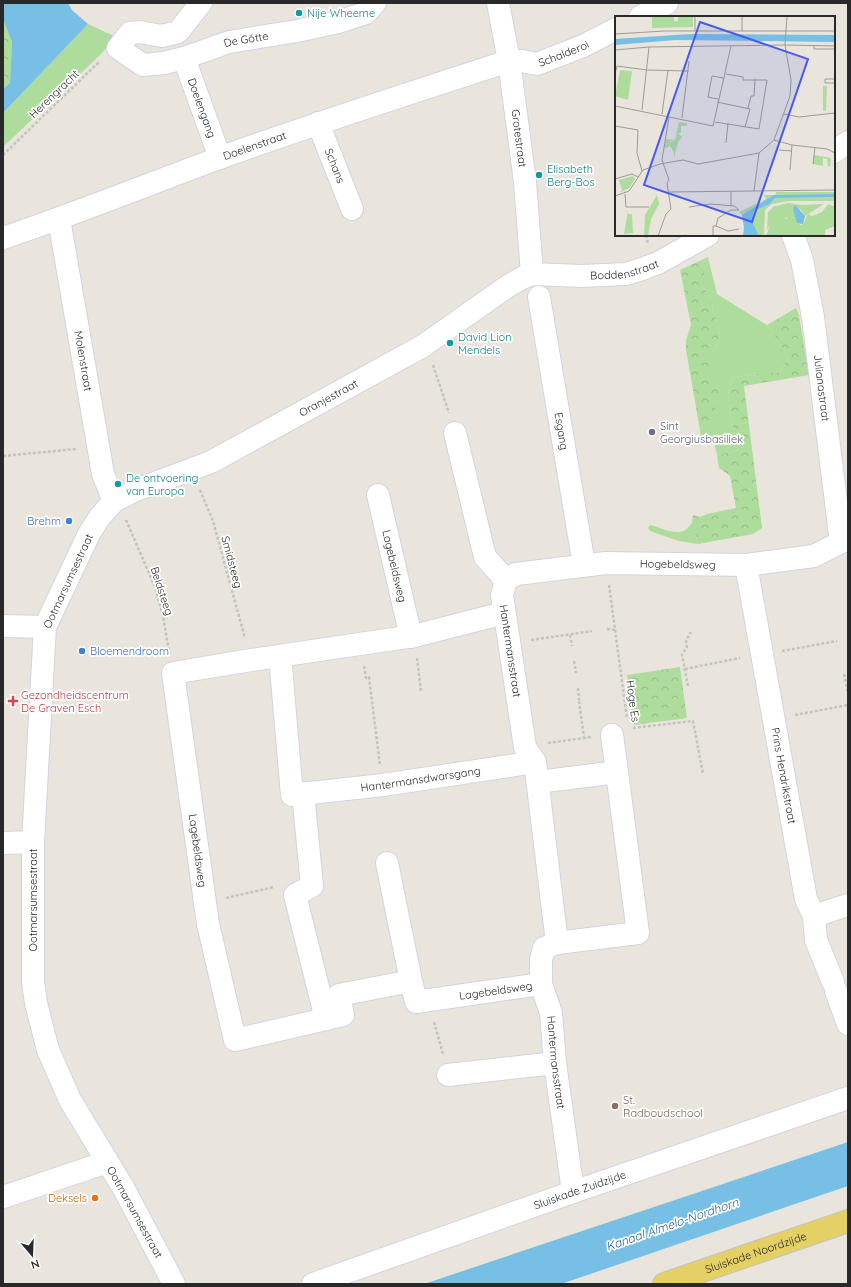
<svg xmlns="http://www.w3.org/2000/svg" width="851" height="1287" font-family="Quicksand,sans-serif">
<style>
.grass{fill:#aedc9c}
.forest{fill:url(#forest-crowns)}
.water{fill:#77bfe4}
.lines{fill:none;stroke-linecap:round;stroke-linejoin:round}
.minor-casing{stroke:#d1d3e1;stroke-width:24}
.major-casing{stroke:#c3c3c3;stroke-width:24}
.path{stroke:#c3c3c3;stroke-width:2.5;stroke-dasharray:3 2;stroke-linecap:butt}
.minor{stroke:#fff;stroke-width:22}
.major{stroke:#e5d066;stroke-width:22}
.culture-dot{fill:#0f9aa8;stroke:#fff;stroke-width:1.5}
.worship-dot{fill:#6b7280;stroke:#fff;stroke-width:1.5}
.shop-dot{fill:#3f7fe0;stroke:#fff;stroke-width:1.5}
.health-dot{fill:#e0444e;stroke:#fff;stroke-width:1.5}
.education-dot{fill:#8d6e63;stroke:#fff;stroke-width:1.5}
.food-dot{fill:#e8710a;stroke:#fff;stroke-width:1.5}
.labels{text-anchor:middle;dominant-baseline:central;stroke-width:3.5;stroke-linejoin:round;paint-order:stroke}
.culture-label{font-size:11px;fill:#0d838f;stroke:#fff;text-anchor:start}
.street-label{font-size:11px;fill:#292929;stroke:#fff}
.worship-label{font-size:11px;fill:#5b616d;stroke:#fff;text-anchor:start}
.shop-label{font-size:11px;fill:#366cbe;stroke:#fff;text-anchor:end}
.health-label{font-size:11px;fill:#be3a42;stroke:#fff;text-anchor:start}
.education-label{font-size:11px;fill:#785e54;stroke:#fff;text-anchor:start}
.food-label{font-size:11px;fill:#c56008;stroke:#fff;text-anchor:end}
.water-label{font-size:12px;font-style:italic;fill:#185d8e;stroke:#fff}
.inset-road{fill:none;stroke:#9d9a94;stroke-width:1}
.view{fill:#485bea;fill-opacity:0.15;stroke:#485bea;stroke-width:2}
.inset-edge{fill:none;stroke:#292929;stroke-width:2}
</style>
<defs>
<pattern id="forest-crowns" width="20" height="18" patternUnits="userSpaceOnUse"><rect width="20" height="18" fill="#aedc9c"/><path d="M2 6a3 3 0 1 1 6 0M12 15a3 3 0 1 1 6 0" fill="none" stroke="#96bd86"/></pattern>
</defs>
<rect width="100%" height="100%" fill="#eae5dc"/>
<path class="grass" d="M88,24L116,37L99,56L3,147V113Z
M708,257L717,294L767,325L776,336L780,345L788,358L779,373H759L732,378L728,395L731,419L739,450L717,455L715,446L710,439L701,440L700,430L708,425L718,386L712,375V353L718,343L720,330L713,312L712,299L701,285L705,272Z
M692,523L698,544L679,541L650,531L648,528L650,525C660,527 675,536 685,530C688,529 690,525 692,523Z"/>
<path class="forest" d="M3,19L12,42L10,83L3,89Z
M708,257L705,272L701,285L712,299L713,312L720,330L718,343L712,353V374L718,386L719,401L708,425L700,430L686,350V340L691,325L680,270Z
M796,308L799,315L809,375L744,386L762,528L753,534L698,544L692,523L693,515L700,517L707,514L736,508L730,476L719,468L717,455L739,450L731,419L728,395L732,378L759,373H779L788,358C780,346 776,336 767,325Z
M680,667L687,718L634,725L627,675Z"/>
<path class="water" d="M3,3H68L72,10L88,24L3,113V89L10,83L12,42L3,19Z
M848,1142V1186L561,1284H424Z"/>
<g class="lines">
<g class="minor-casing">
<g id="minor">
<path id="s1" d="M201,3L178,32L162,36L139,32L130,33L118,48L143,65L164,63L184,58L229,42L297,31L338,22L366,13L375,3"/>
<path id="s2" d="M498,3L509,61L525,182L532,274"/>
<path d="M640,17L667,3"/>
<path id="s3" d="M184,58L220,158"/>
<path id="s4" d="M318,123L352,209"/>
<path d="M834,152L848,142"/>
<path id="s5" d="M59,219L103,474L114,501"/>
<path id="s6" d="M793,235L802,260L813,317L841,542"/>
<path id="s7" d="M3,238C77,213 149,184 222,157C317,123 413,92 509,61H522L537,64L583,46L616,29"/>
<path id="s8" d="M539,297L584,565"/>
<path d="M455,433L485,557L506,580"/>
<path id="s9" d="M378,495L411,637"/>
<path id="s10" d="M746,565L806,899L814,916L816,940L833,982"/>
<path id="s11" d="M506,580L502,595L525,747L535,762L557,943L544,948L541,960V984L551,1013L555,1063L573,1192"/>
<path id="s12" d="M506,580L516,574L606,563L746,565L814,556L841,542"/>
<path id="s13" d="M504,613L414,636L251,660L173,673L208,924L235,1040L343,1015L339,995L411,981L416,1002L541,984"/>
<path d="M3,626L45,627"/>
<path id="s14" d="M280,656L292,795L383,785L535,762"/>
<path d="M612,735L617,772"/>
<path d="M538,782L617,772L638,933L557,943"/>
<path d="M303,793L312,886L295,895L326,1019"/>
<path d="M3,843L33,842"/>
<path d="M387,863L411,981"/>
<path d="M814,916L848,905"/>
<path d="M836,991L848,1024"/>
<path d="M448,1075L555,1063"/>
<path d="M3,1197L107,1162"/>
<path id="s15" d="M174,1284L124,1189L70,1100L48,1050L36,1003L33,982V842L45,627L89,534L99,518L114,501L136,490L211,462L423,346L508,286L522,278L532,274L582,276L626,274L642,269L658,263L708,235"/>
<path id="s16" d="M313,1284L573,1192L848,1098"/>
</g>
</g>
<g class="major-casing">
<g id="major">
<path id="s17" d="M664,1284L848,1221"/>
</g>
</g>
<path class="path" d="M3,155L100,61
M646,235L648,244
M433,365L449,413
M3,456L76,449
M200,490L213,521L245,638
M126,520L155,587L163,616L169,651
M609,585L627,719
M607,629L615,630
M570,635L572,646
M531,640L592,631
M782,651L837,641
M417,658L421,692
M574,661L576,673
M364,666L366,678L369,677L380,765
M685,669L740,658
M844,674L848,693
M688,686L682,655L687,647L686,641L691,632
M578,688L579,700
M579,701L584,738
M795,715L848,705
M633,728L693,721L703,774
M548,743L591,737
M226,898L274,887
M434,1022L443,1054"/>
<use href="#minor" class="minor"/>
<use href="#major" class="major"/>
</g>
<g class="culture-dot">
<circle cx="299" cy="13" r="4"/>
<circle cx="539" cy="175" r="4"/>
<circle cx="450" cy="343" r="4"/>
<circle cx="118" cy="484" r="4"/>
</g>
<circle class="worship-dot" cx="652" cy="432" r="4"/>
<g class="shop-dot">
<circle cx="69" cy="521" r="4"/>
<circle cx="82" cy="651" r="4"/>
</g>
<path class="health-dot" d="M11 695h4v4h4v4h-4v4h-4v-4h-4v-4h4z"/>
<circle class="education-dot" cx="615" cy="1106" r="4"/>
<circle class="food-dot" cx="95" cy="1198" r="4"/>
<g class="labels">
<g class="culture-label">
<text x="307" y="13">Nije Wheeme</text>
<text x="547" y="169">Elisabeth<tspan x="547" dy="13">Berg-Bos</tspan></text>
<text x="458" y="337">David Lion<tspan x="458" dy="13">Mendels</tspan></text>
<text x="126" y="478">De ontvoering<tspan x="126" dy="13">van Europa</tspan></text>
</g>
<g class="street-label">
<text stroke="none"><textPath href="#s1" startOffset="242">De Götte</textPath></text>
<text stroke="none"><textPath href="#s7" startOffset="593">Schalderoi</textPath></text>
<text transform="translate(54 94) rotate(-44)">Herengracht</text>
<text stroke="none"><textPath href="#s3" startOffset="53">Doelengang</textPath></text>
<text stroke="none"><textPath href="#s2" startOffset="137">Grotestraat</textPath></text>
<text stroke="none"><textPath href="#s7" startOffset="268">Doelenstraat</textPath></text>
<text stroke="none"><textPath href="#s4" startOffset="46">Schans</textPath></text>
<text stroke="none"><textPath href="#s15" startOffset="1406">Boddenstraat</textPath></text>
<text stroke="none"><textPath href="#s5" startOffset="144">Molenstraat</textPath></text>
<text stroke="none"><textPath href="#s6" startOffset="156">Julianastraat</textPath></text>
<text stroke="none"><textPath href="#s15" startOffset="1074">Oranjestraat</textPath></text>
<text stroke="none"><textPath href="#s8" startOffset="136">Esgang</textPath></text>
<text transform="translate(232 562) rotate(75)">Smidsteeg</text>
<text stroke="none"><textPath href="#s12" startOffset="174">Hogebeldsweg</textPath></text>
<text stroke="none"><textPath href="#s9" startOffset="73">Lagebeldsweg</textPath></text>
<text transform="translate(68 581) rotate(-65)">Ootmarsumsestraat</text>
<text transform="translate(162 591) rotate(72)">Beldsteeg</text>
<text stroke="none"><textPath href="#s11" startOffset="72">Hantermansstraat</textPath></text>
<text transform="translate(633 701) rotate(82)">Hoge Es</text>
<text stroke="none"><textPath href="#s10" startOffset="214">Prins Hendrikstraat</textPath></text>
<text stroke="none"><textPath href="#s14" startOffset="269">Hantermansdwarsgang</textPath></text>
<text stroke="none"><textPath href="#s13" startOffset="516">Lagebeldsweg</textPath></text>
<text transform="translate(33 900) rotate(-90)">Ootmarsumsestraat</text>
<text stroke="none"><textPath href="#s13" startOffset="1016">Lagebeldsweg</textPath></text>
<text stroke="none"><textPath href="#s11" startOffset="500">Hantermansstraat</textPath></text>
<text stroke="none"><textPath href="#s16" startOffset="283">Sluiskade Zuidzijde</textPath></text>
<text transform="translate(135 1212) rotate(61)">Ootmarsumsestraat</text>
<text stroke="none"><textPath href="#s17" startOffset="97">Sluiskade Noordzijde</textPath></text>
</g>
<g class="worship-label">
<text x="660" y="426">Sint<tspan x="660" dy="13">Georgiusbasiliek</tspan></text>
</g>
<g class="shop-label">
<text x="61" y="521">Brehm</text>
<text x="90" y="651" text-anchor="start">Bloemendroom</text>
</g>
<g class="health-label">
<text x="21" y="695">Gezondheidscentrum<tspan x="21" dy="13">De Graven Esch</tspan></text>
</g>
<g class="education-label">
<text x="623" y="1100">St.<tspan x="623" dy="13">Radboudschool</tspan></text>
</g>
<g class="food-label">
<text x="87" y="1198">Deksels</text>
</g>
<g class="water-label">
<text transform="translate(672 1224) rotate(-19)">Kanaal Almelo-Nordhorn</text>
</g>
</g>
<g transform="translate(615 16)">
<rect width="220" height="220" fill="#eae5dc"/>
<path d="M37,0H59V5H63V0H78V11L37,12ZM5,54L17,55L13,84L0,80ZM208,70H212L211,95H208ZM63,117L67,121L63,126L59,142V137L53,126H61ZM161,176V179L150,187L127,199L124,196L151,183L149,179H160ZM213,188L220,191V210L210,214V220H151L159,199V190H162L171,203H182L185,209L188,208L193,198L197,200L207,196Z" fill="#aedc9c"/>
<path d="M64,106L72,107V110H66V117H63L61,126L55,125L54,131L50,132L51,123L60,124ZM199,139L216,142L215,151L213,150L212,143L208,142V150L198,148ZM18,160L20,163L14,172L4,177L7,174L4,164ZM161,176H220V178L161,179ZM42,179L44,188L36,203L33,220H29L30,199ZM220,181V185H173L157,188L150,194L149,220H144L138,207L139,195L155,188L160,182ZM173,187L187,189L209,188L190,200L186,194L179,195L182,203L175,204L168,200L162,190ZM159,190V203L152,214L153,196ZM13,195V198H17L18,217L9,218Z" fill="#aedc9c"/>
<path d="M76,18L220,19V26L60,24L0,29V23ZM220,178V181L160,182L155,188L139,195L138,207L144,220H128L129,212L127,199L159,179ZM180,189L190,200L188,208L182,207L178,193Z" fill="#77bfe4"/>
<path class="inset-road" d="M80,0V15M127,0V15M172,0L170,29L220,30M171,15H220M0,18L49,15H171M199,30V33H220M0,34L34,31L170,29L176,64L175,80L159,124L144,137M0,58L2,50L32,54L74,55M220,63H210V67H220M103,83L93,81L97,60L108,62M102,86L135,93L130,111M0,90L98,110L116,30M133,92L136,80H139L140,63M27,94L34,31M47,98L53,54M169,98L184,101L220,97M67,102L74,45M100,106L144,113L152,64H128V61L111,58M0,110L23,114L22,137L27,155M159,124L177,129L175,154M111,127L113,107M177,129L212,133L220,137M164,134L177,135M198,148L200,131M0,163L17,158L23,161M139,175L144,137M53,176L220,174M116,176V190M10,178L11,191H34M0,180L14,175L28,154L45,148L68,144L83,148L144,137M74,191L95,188L119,190L124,194M101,210L113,215L124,213M43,220L51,198L56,193L52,167L54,164L47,144L54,101M98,220V210H101L103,202L116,194H124"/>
<path class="view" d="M85,6L193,43L137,206L29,169Z"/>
<rect width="220" height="220" class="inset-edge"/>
</g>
<rect width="851" height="1287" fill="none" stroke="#292929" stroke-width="8"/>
<g transform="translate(32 1255) rotate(161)" stroke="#ffffff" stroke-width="3" paint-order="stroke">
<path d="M0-3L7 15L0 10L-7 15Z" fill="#292929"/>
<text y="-6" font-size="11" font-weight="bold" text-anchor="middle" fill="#292929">N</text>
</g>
</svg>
